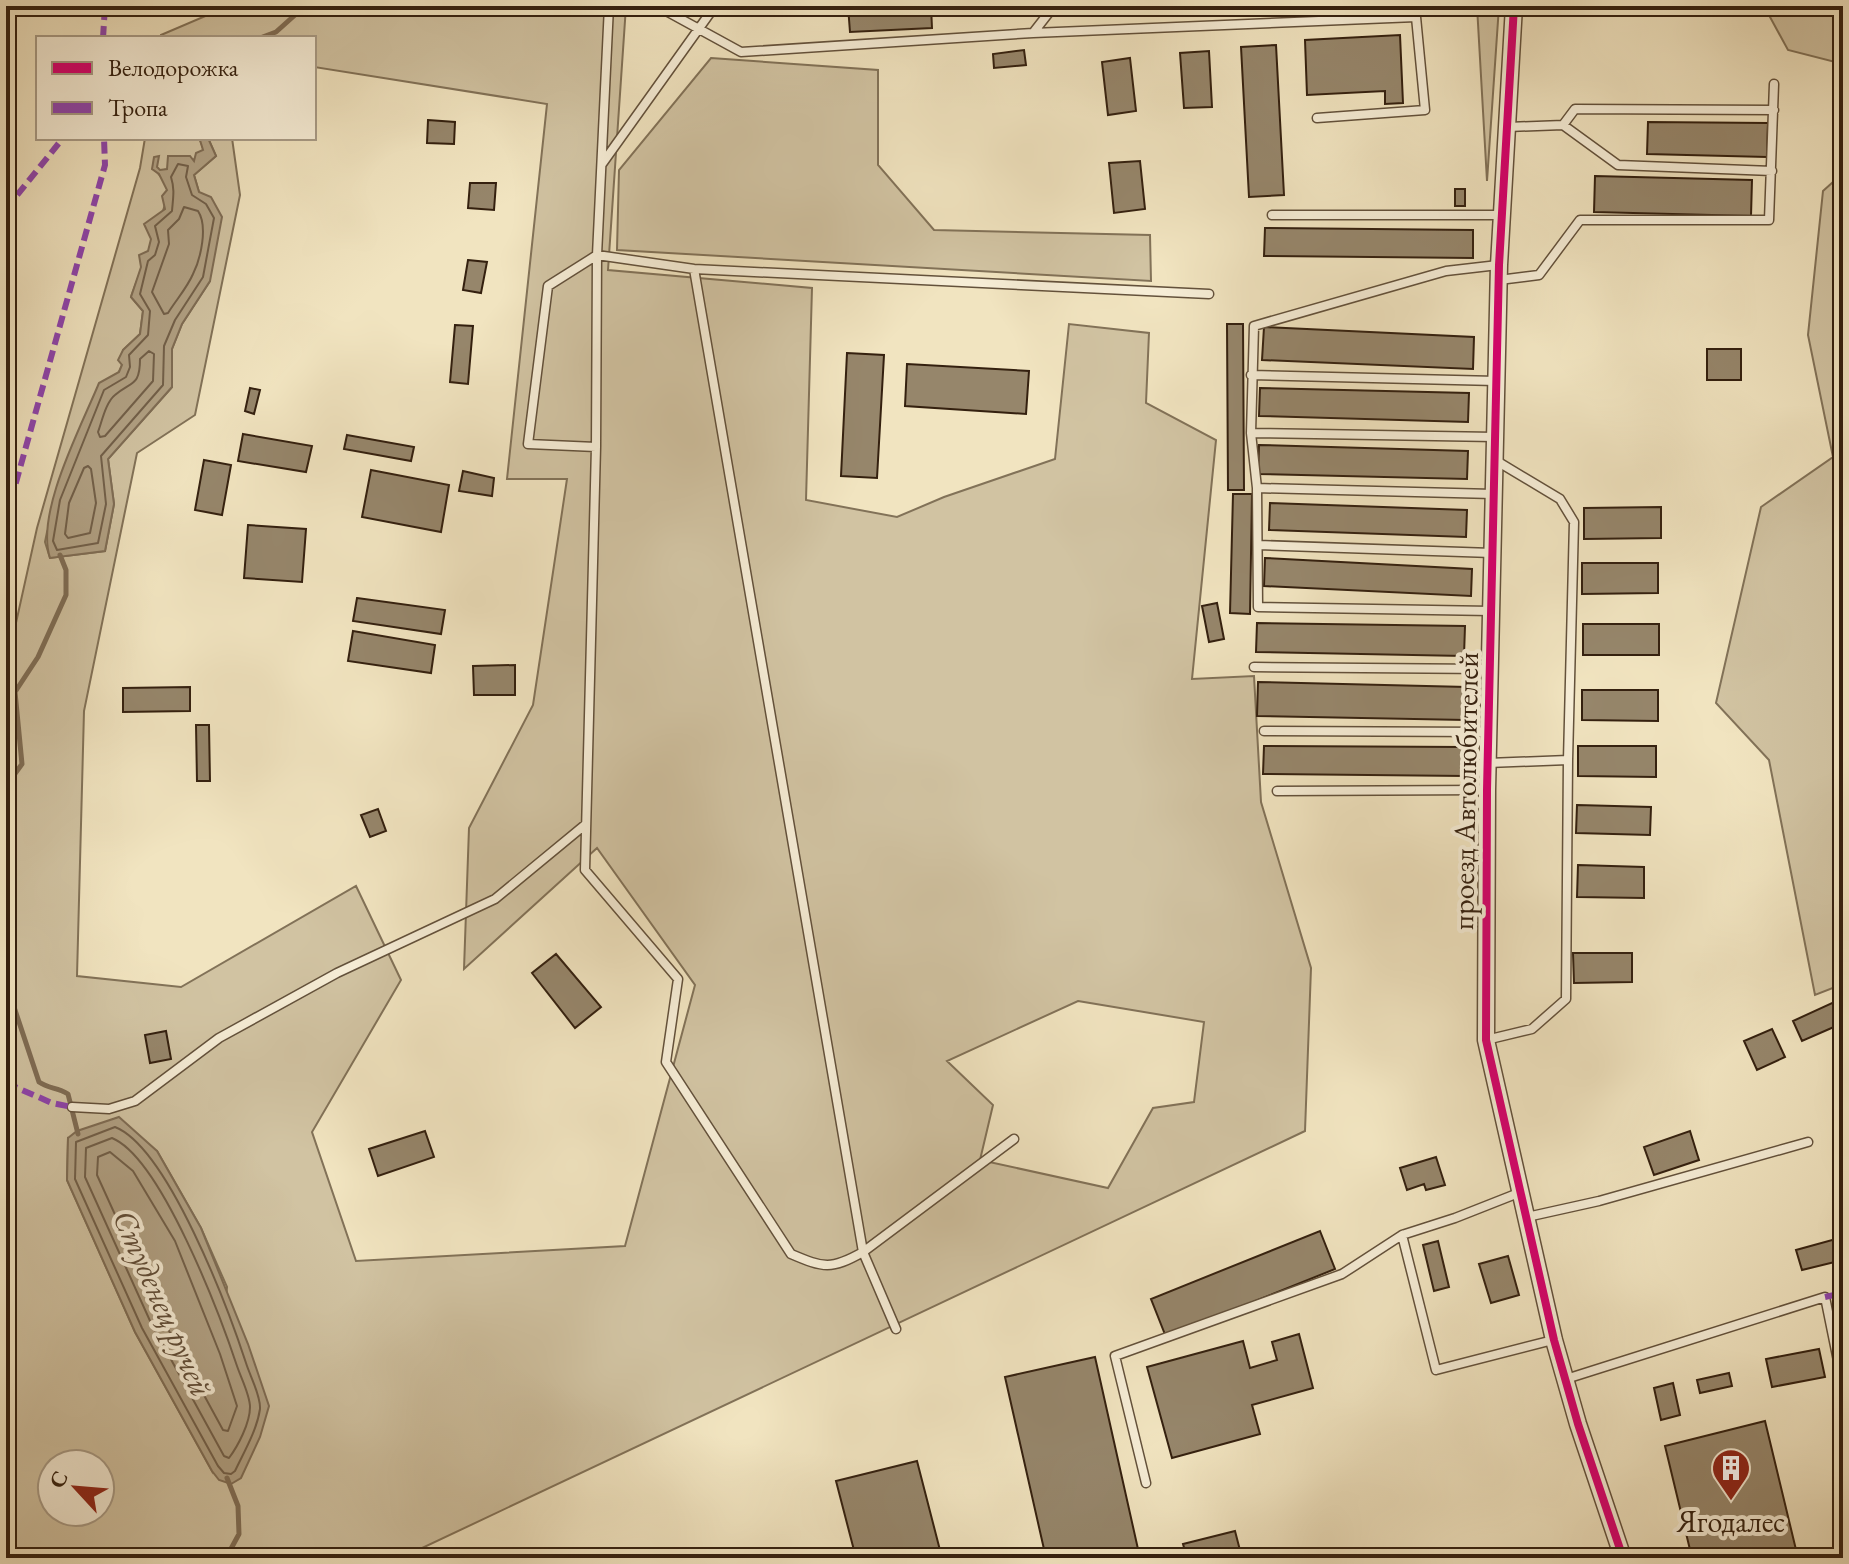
<svg xmlns="http://www.w3.org/2000/svg" width="1849" height="1564" font-family="'EB Garamond',serif">
<style>
.green{fill:#d1c3a2;stroke:#827258;stroke-width:2;fill-rule:evenodd}
.water{fill:#b1a184;stroke:#7f6d55;stroke-width:2}
.lines{fill:none;stroke-linecap:round;stroke-linejoin:round}
.shore{stroke:#72604a;stroke-width:2}
.stream{stroke:#7f6d55;stroke-width:5}
.building{fill:#96866b;stroke:#34200f;stroke-width:2}
.service-casing{stroke:#63513b;stroke-width:11}
.minor-casing{stroke:#63513b;stroke-width:19}
.service{stroke:#f6edd6;stroke-width:8}
.minor{stroke:#f6edd6;stroke-width:16}
.quiet{stroke:#8e44ad;stroke-width:6;stroke-dasharray:12 6;stroke-linecap:butt}
.cycleway-casing{stroke:#f6edd6;stroke-width:13}
.cycleway{stroke:#d6006c;stroke-width:8}
.labels{text-anchor:middle;dominant-baseline:central;stroke-width:8;stroke-linejoin:round;paint-order:stroke}
.street-label{font-size:30px;fill:#34200f;stroke:#f6edd6}
.poi-label{font-size:30px;fill:#34200f;stroke:#f6edd6}
.water-label{font-size:32px;font-style:italic;fill:#604d38;stroke:#f6edd6}
</style>
<rect width="100%" height="100%" fill="#f1e4c0"/>
<filter id="stains"><feTurbulence type="fractalNoise" baseFrequency=".0025" numOctaves="4"/><feColorMatrix values="0 0 0 0 .2 0 0 0 0 .09 0 0 0 0 .02 0 0 0 .5 -.17"/></filter>
<radialGradient id="worn" r=".72"><stop offset=".6" stop-color="#630" stop-opacity="0"/><stop offset="1" stop-color="#630" stop-opacity=".3"/></radialGradient>
<path class="green" d="M245,6H626L608,270L812,288L806,500L897,517L944,497L1055,459L1069,324L1149,333L1146,403L1216,440L1192,679L1254,676L1261,802L1311,968L1305,1131L401,1558H6V668L37,528L140,168L145,138L200,140L204,151C192,164 177,168 159,171L157,167L153,169C159,173 165,181 167,189C170,204 137,277 131,297L143,311L140,334L123,350L122,365L47,532L45,542L50,558L105,551L114,504L108,459L172,387V349L182,324L210,281L199,192L194,175L216,156L208,138H232L240,195L195,415L137,453L84,711L77,976L181,987L356,886L401,980L312,1132L356,1261L625,1246L695,985L597,848L464,969L469,828L533,705L567,479H507L547,104L314,67V38L216,36L161,38V35L217,11L234,15ZM1078,1001L1204,1022L1194,1102L1153,1108L1108,1188L980,1160L993,1105L947,1061ZM68,1138L157,1151L201,1228L227,1287L212,1471L135,1332L67,1180ZM52,1464H100V1512H52Z
M1477,6H1499L1487,181Z
M1764,6H1843V64L1788,50Z
M711,58L878,70V165L934,230L1150,235L1151,281L617,250L619,170Z
M1843,173V984L1815,995L1769,760L1716,703L1761,507L1833,457L1808,335L1823,191Z"/>
<path class="water" d="M190,138H208L216,156L194,175L199,192L211,197L222,217L210,281L182,324L172,349V387L108,459L114,504L105,551L50,558C35,513 81,427 99,383L119,372L122,365L118,360L123,350L140,334L143,311L131,297L141,267L139,255L148,251L151,239L144,224L165,209L162,196L167,190L159,174L152,169L154,157L159,156L157,167L160,170L167,169L168,156H190L194,161L196,153L203,150L200,140Z
M119,1117L157,1151L201,1228L248,1344L269,1406L260,1437L241,1478L231,1484L219,1480L212,1471L135,1332L67,1180L68,1138L77,1131Z"/>
<g class="lines">
<path class="shore" d="M178,164L188,166L186,177L192,195L206,204L214,218L203,277L175,320L164,346L163,385L101,456L106,504L98,543L57,550L53,541L60,500L104,390L126,377L130,367L129,355L148,335L150,311L140,294L148,261L155,255L159,242L155,226L172,211C173,198 175,190 171,177Z
M184,207L198,211C208,226 201,258 193,274C187,288 176,300 168,313L164,314L152,292L169,244L168,230L179,219Z
M149,351L154,354L153,381L105,436L100,437L98,432C102,421 106,402 115,395C131,381 140,387 140,359Z
M88,466L91,469L96,503L90,533L68,538L65,534L69,503L84,468Z
M115,1127C168,1148 228,1308 246,1363C250,1376 261,1396 260,1409C257,1430 244,1452 235,1471L231,1474L224,1473L218,1466L142,1328L75,1179L76,1142Z
M112,1138C161,1158 220,1315 237,1366C241,1378 250,1395 250,1407C250,1423 238,1446 229,1458L224,1456L151,1323L85,1177L86,1148Z
M110,1152L133,1171L175,1241L220,1354L237,1406L228,1431L223,1430L162,1318L97,1175L98,1157Z"/>
<path class="stream" d="M260,38L276,32L305,6
M6,786L22,764L15,692L38,657L66,595V570L60,555
M6,983L39,1082C49,1089 57,1087 68,1094L78,1134
M226,1558L239,1534L238,1506L227,1478"/>
</g>
<path class="building" d="M803,6H840L841,12L804,16Z
M848,6H931L932,28L850,32Z
M1096,6H1177L1096,13Z
M1400,35L1403,103L1385,104V91L1307,95L1305,40Z
M1276,45L1284,195L1249,197L1241,47Z
M1024,50L1026,65L994,68L993,54Z
M1209,51L1212,107L1184,108L1180,53Z
M1130,58L1136,111L1108,115L1102,62Z
M428,120L455,122L454,144L427,143Z
M1648,122L1768,123L1767,157L1647,154Z
M1140,161L1145,209L1114,213L1109,163Z
M1595,176L1752,180L1751,216L1594,212Z
M470,183H496L494,210L468,208Z
M1455,189H1465V206H1455Z
M1265,228L1473,230V258L1264,256Z
M468,260L487,262L481,293L463,290Z
M1227,324H1243L1244,490H1228Z
M455,325L473,326L468,384L450,382Z
M1264,327L1474,337L1473,369L1262,360Z
M1707,349H1741V380H1707Z
M847,353L884,355L877,478L841,476Z
M907,364L1029,371L1026,414L905,406Z
M250,388L260,390L254,414L245,411Z
M1260,388L1469,393L1468,422L1259,416Z
M243,434L312,446L306,472L238,461Z
M347,435L414,447L411,461L344,449Z
M1259,445L1468,451L1467,479L1258,474Z
M204,460L231,465L222,515L195,510Z
M371,470L449,485L441,532L362,517Z
M463,471L494,478L492,496L459,491Z
M1233,494H1252L1250,614L1230,613Z
M1270,503L1467,510L1466,537L1269,530Z
M1661,507V538L1584,539V508Z
M248,525L306,529L302,582L244,578Z
M1265,558L1472,569L1471,596L1264,586Z
M1582,563H1658V593L1582,594Z
M357,598L445,610L441,634L353,621Z
M1217,603L1224,639L1209,642L1202,606Z
M1257,623L1465,626L1464,656L1256,652Z
M1583,624H1659V655H1583Z
M353,631L435,645L431,673L348,661Z
M515,665V695H474L473,666Z
M1258,682L1467,687L1466,720L1257,716Z
M190,687V711L123,712V688Z
M1582,690H1658V721L1582,720Z
M196,725H209L210,781H197Z
M1264,746L1465,747V776L1263,774Z
M1578,746H1656V777L1578,776Z
M1577,805L1651,807L1650,835L1576,833Z
M378,809L386,831L370,837L361,815Z
M1578,865L1644,867V898L1577,897Z
M1573,953H1632V982L1574,983Z
M556,954L601,1007L575,1028L532,973Z
M1843,998V1023L1802,1041L1793,1021Z
M1772,1029L1785,1057L1757,1070L1744,1041Z
M166,1031L171,1059L150,1063L145,1035Z
M425,1131L434,1157L378,1176L369,1149Z
M1690,1131L1699,1160L1654,1175L1644,1147Z
M1436,1157L1445,1185L1426,1190L1424,1184L1407,1190L1400,1168Z
M1320,1231L1335,1269L1166,1337L1151,1299Z
M1843,1237V1260L1802,1270L1796,1250Z
M1438,1241L1449,1287L1434,1291L1423,1245Z
M1508,1256L1519,1295L1491,1303L1479,1264Z
M1299,1334L1313,1388L1252,1405L1260,1434L1172,1458L1147,1367L1243,1341L1250,1368L1277,1360L1272,1342Z
M1819,1349L1825,1377L1772,1387L1766,1359Z
M1095,1357L1140,1558H1046L1005,1377Z
M1729,1373L1732,1386L1700,1393L1697,1380Z
M1673,1383L1680,1415L1661,1420L1654,1388Z
M1765,1421L1798,1558H1692L1665,1446Z
M917,1461L942,1558H856L836,1481Z
M1235,1531L1242,1558H1187L1183,1544Z"/>
<g class="lines">
<g class="service-casing">
<path id="service" d="M609,6L597,255L596,447L585,870L678,979L666,1062L791,1254C824,1268 831,1270 863,1252L1014,1139
M657,6L741,52L1033,33L1054,6
M1033,33L1416,17L1425,110L1317,118
M1563,125L1575,109L1774,110
M1508,127L1563,125L1618,165L1772,171
M602,164L715,6
M1272,215H1502
M694,269L863,1252L896,1329
M1499,280L1539,275L1580,220H1769L1774,84
M1251,375L1496,381
M1251,433L1495,437
M596,447L528,444L548,286L597,255L694,269L1209,294
M1257,488L1493,494
M1259,545L1492,553
M1491,611L1258,607L1257,488L1251,433L1254,326L1446,271L1498,265
M1254,667L1489,669
M1264,731L1488,732
M1488,763L1568,760
M1277,791L1487,790
M1486,1040L1532,1029L1566,999L1568,760L1574,522L1560,499L1495,460
M72,1107L109,1109L135,1101L219,1038L337,973L495,899L586,824
M1527,1217L1599,1201L1808,1142
M1402,1235L1455,1218L1521,1192
M1566,1379L1825,1297L1838,1361L1843,1370
M1146,1483L1115,1356L1342,1274L1402,1235L1436,1370L1553,1340"/>
</g>
<g class="minor-casing">
<path id="minor" d="M1514,6L1499,265L1487,790L1486,1040L1554,1340L1578,1424L1623,1558"/>
</g>
<use href="#service" class="service"/>
<use href="#minor" class="minor"/>
<path class="quiet" d="M103,38L105,6
M6,209L63,138
M6,518L105,165L104,138
M6,1083L52,1103L72,1107
M1825,1297L1843,1293"/>
<g class="cycleway-casing">
<path id="cycleway" d="M1514,6L1499,265L1487,790L1486,1040L1554,1340L1578,1424L1623,1558"/>
</g>
<use href="#cycleway" class="cycleway"/>
</g>
<defs>
<g id="building-pin" transform="scale(2)"><path d="M0 17L-7.5 6A9.5 9.5 0 1 1 7.5 6Z" fill="#8f2418" stroke="#f6edd6"/><path d="M-4-6H4V6H1V3H-1V6H-4ZM-2.5-4.3h1.7v1.8h-1.7ZM.8-4.3h1.7v1.8H.8ZM-2.5-1h1.7V.8h-1.7ZM.8-1h1.7V.8H.8Z" fill="#fff"/></g>
</defs>
<g fill-rule="evenodd">
<use href="#building-pin" x="1731" y="1468"/>
</g>
<g class="labels">
<g class="street-label">
<text transform="translate(1465 791) rotate(-89)">проезд Автолюбителей</text>
</g>
<g class="poi-label">
<text x="1731" y="1521">Ягодалес</text>
</g>
<g class="water-label">
<text transform="translate(163 1303) rotate(66)">Студенец ручей</text>
</g>
</g>
<rect width="1849" height="1564" fill="none" stroke="#f1e4c0" stroke-width="32"/>
<rect x="8" y="8" width="1833" height="1548" fill="none" stroke="#34200f" stroke-width="4"/>
<rect x="16" y="16" width="1817" height="1532" fill="none" stroke="#34200f" stroke-width="2"/>
<rect x="36" y="36" width="280" height="104" fill="#f6edd6" stroke="#a89b86" stroke-width="2"/>
<rect x="52" y="62" width="40" height="12" fill="#d6006c" stroke="#a89b86" stroke-width="2"/>
<text x="108" y="76" font-size="24" fill="#34200f">Велодорожка</text>
<rect x="52" y="102" width="40" height="12" fill="#8e44ad" stroke="#a89b86" stroke-width="2"/>
<text x="108" y="116" font-size="24" fill="#34200f">Тропа</text>
<g transform="translate(76 1488) rotate(296)"><circle r="38" fill="#f6edd6" stroke="#a89b86" stroke-width="2"/>
<path d="M0-6L14 30L0 20L-14 30Z" fill="#8f2418"/>
<text y="-12" font-size="22" font-weight="bold" text-anchor="middle" fill="#34200f">С</text>
</g>
<rect width="100%" height="100%" filter="url(#stains)"/>
<rect width="100%" height="100%" fill="url(#worn)"/>
</svg>
